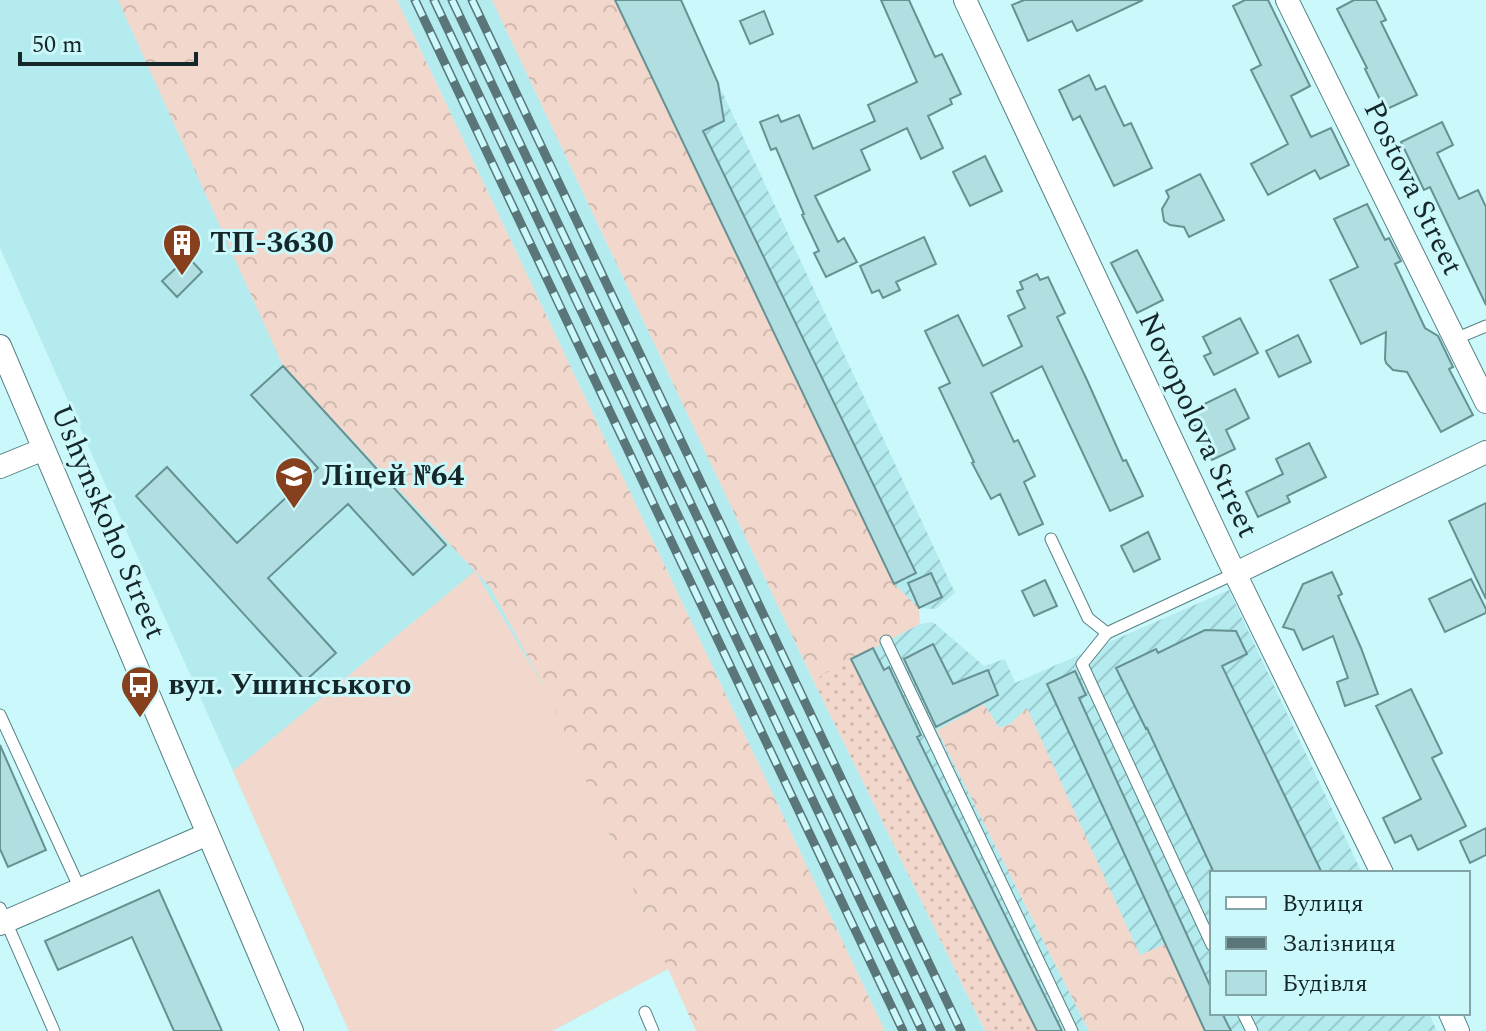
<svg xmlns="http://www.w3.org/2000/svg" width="1486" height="1031" font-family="Spectral,serif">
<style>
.built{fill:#b4ebef}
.industrial{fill:url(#industrial-furrows)}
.grass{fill:url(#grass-dots)}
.forest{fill:url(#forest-crowns)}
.pitch{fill:#f2d8cc}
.building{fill:#b1dee1;stroke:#669193;stroke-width:2}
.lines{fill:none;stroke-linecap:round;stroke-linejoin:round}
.service-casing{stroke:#568184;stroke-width:13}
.minor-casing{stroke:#568184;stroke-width:24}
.service{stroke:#fff;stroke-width:11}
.minor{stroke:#fff;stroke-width:22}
.rail-casing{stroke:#5a7679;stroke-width:9}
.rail{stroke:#caf8fb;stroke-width:6;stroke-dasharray:18;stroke-linecap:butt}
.labels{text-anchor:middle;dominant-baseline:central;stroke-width:6;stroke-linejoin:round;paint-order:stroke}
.street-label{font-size:30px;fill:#162729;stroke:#caf8fb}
.poi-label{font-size:30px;font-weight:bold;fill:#162729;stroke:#caf8fb;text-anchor:start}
</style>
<defs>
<pattern id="industrial-furrows" width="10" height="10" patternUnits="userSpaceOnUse" patternTransform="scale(2)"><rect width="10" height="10" fill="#b4ebef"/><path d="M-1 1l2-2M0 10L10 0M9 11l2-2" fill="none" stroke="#9acacd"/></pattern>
<pattern id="grass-dots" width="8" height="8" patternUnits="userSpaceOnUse" patternTransform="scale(2)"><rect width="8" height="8" fill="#f2d8cc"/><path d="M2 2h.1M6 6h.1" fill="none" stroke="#cfb9af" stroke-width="1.8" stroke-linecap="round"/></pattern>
<pattern id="forest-crowns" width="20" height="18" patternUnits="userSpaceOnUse" patternTransform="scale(2)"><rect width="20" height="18" fill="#f2d8cc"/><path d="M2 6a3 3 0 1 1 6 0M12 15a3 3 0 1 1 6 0" fill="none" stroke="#cfb9af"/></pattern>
</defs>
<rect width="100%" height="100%" fill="#caf8fb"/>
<path class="built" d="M0,0H216L696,954L552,1031H349L0,248Z
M397,0H492L813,680L985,1031H885Z"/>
<path class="industrial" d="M615,0L718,83L955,593L936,609L919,608L894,584Z
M1229,590L1362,873H1212V1013H1429L1437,1031H1205L1165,944L1140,956L1027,709L1010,724L999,728L984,704L937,730L1089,1031H1037L851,659L920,624L933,622L984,666L1005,659L1015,683Z"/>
<path class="grass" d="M851,659L1025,1005L1037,1031H985L813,680Z"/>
<path class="forest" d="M118,0H397L885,1031H696L668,969L547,692L490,587L283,366Z
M492,0H615L894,584L919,608L920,624L813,680Z
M984,704L999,728L1010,724L1027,708L1140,955L1165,944L1205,1031H1089L937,730Z"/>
<path class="pitch" d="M475,571L547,692L668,969L552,1031H349L233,771Z"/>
<path class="building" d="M615,0H681L718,83L724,121L703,131L916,573L894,584Z
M881,0H909L935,57L942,54L961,94L950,99L952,104L928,116L943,148L921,159L907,128L861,150L870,170L815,196L838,242L844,238L857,262L826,277L814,253L819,251L802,215L804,214L776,148L771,150L760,122L778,115L781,122L799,115L813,149L875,121L868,105L917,82Z
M1024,0H1143L1077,31L1072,21L1028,41L1012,5Z
M1245,0H1268L1310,86L1291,96L1311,137L1331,128L1349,165L1320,179L1315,170L1268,195L1251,164L1288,144L1251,70L1261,65L1233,6Z
M1354,0H1376L1386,20L1381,22L1417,95L1385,110L1365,69L1367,68L1337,9Z
M764,11L773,34L750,44L740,21Z
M1089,75L1096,90L1105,86L1124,126L1131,123L1152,168L1114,186L1080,116L1073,120L1059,90Z
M1442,122L1453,145L1437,153L1459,199L1478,190L1486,207V305L1430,187L1424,190L1401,142Z
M985,156L1002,191L970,206L953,172Z
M1200,174L1224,220L1189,237L1184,227L1170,225L1164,221L1162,209L1169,197L1166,191Z
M1367,204L1385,240L1389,238L1401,261L1395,264L1425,328L1438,336L1453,367L1449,369L1473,415L1441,432L1407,372L1393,370L1386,363L1385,359L1386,332L1361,344L1330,280L1358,267L1334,219Z
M924,237L936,264L896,282L900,290L883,298L879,290L872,293L860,266Z
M1137,250L1163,300L1137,313L1111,263Z
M188,257L202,272L177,297L162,281Z
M1037,274L1040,280L1048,277L1065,313L1057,317L1087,380L1123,461L1126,460L1143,496L1110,511L1042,366L991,393L1014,442L1018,440L1035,476L1024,482L1043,524L1019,535L1000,494L991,499L972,463L974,462L939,388L950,383L925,331L958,315L983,366L1022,346L1008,316L1025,308L1017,291L1023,289L1020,282Z
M1240,318L1258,353L1214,375L1204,356L1211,353L1203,337Z
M1298,335L1311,362L1279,377L1266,351Z
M283,366L446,545L413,575L348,504L268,578L336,653L305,681L136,496L167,467L237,543L318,468L251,395Z
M1235,389L1249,418L1226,430L1235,449L1212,460L1188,412Z
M1309,443L1326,477L1287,496L1290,502L1258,517L1246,492L1283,474L1276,459Z
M1486,503V599L1449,521Z
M1148,532L1160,559L1134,572L1121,546Z
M1332,572L1342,594L1338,596L1361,648L1378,694L1345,706L1337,682L1348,678L1333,636L1303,650L1294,630L1283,627L1303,584Z
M931,573L942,597L919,608L908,583Z
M1471,579L1486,609V613L1445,632L1429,599Z
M1045,580L1057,606L1034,616L1022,591Z
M1205,630L1236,631L1247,654L1222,666L1322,873H1214L1147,728L1146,729L1116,668L1156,649L1158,653Z
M933,644L953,684L988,670L998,695L936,727L904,659Z
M873,648L884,670L889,667L921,735L917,737L1062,1031H1037L851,659Z
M1075,671L1086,695L1079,698L1212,990V1013H1222L1231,1031H1205L1047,684Z
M1411,689L1442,753L1432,758L1466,826L1418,850L1411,835L1395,843L1383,818L1421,799L1376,706Z
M0,745L46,850L8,867L0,849Z
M1486,828V855L1470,863L1460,841Z
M159,890L222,1031H174L132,937L58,970L45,941Z"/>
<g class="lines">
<g class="service-casing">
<path id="service" d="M1455,339L1486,326
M1051,539L1088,618L1107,633
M886,641L1072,1031
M0,715L80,889
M0,908L54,1031
M1212,945L1082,664L1107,633L1236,573
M645,1012L653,1031
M1243,1013L1252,1031"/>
</g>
<g class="minor-casing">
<path id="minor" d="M965,0L1226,555L1382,873
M1287,0L1486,402
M0,346L292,1031
M0,467L44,449
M1236,573L1486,452
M0,924L208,834
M1450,1013L1458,1031"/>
</g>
<use href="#service" class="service"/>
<use href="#minor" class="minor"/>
<g class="rail-casing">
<path id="rail" d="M415,0L903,1031
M434,0L922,1031
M452,0L941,1031
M472,0L961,1031"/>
</g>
<use href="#rail" class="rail"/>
</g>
<defs>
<g id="building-pin" transform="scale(2)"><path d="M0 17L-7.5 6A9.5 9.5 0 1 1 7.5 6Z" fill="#87401d" stroke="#caf8fb"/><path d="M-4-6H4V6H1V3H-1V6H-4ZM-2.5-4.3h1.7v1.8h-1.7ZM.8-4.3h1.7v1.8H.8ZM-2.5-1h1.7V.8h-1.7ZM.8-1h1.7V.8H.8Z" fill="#fff"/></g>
<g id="school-pin" transform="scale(2)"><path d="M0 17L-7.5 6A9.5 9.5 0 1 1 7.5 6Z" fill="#87401d" stroke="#caf8fb"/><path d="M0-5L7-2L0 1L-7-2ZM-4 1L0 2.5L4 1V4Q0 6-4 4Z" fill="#fff"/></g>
<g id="bus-pin" transform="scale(2)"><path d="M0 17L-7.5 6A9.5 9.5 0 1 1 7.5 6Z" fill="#87401d" stroke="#caf8fb"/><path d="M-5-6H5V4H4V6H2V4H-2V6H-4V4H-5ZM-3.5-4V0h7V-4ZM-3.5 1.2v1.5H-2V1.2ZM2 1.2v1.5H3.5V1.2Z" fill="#fff"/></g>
</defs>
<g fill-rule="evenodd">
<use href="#building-pin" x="182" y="243"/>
<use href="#school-pin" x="294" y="476"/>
<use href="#bus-pin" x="140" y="685"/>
</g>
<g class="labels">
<g class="street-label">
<text transform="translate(1413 188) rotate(64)">Postova Street</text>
<text transform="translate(1198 425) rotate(65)">Novopolova Street</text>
<text transform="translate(108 522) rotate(67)">Ushynskoho Street</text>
</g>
<g class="poi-label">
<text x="210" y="243">ТП-3630</text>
<text x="322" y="476">Ліцей №64</text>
<text x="168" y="685">вул. Ушинського</text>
</g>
</g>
<rect x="1210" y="871" width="260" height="144" fill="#caf8fb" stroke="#82a4a7" stroke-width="2"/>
<rect x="1226" y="897" width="40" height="12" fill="#ffffff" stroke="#82a4a7" stroke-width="2"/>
<text x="1282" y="911" font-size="24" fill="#162729">Вулиця</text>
<rect x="1226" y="937" width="40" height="12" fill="#5a7679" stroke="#82a4a7" stroke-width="2"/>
<text x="1282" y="951" font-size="24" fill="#162729">Залізниця</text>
<rect x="1226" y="971" width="40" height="24" fill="#b1dee1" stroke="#82a4a7" stroke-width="2"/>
<text x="1282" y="991" font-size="24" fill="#162729">Будівля</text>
<path d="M20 52v12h176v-12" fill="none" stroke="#162729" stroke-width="4"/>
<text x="32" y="52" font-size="24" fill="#162729" stroke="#caf8fb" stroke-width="6" paint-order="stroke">50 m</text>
</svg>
